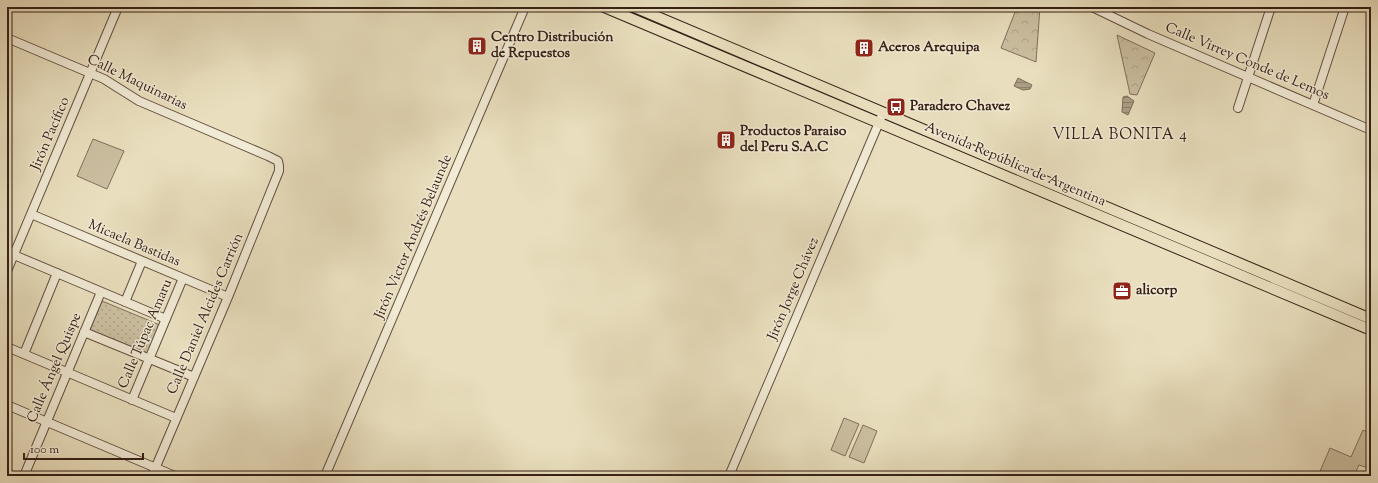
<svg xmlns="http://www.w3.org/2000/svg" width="1378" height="483" font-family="'Sorts Mill Goudy',serif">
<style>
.grass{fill:url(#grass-dots);stroke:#80705c}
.park{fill:url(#park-crowns);stroke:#80705c}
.garden{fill:#cbbfa1;stroke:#80705c}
.water{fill:url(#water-rules);stroke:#7d6c59}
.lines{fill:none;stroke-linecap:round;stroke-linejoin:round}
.minor-casing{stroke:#635040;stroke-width:10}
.major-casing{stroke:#362016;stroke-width:12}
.minor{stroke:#f1ead5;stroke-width:8}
.major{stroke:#e9dfbe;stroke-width:10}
.labels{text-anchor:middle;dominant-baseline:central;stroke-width:3;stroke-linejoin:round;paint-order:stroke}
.poi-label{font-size:14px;font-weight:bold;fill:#362016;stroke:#f1ead5;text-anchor:start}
.street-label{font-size:14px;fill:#362016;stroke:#f1ead5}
.neighbourhood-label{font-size:15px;letter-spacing:1px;fill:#362016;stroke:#f1ead5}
</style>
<defs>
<pattern id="grass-dots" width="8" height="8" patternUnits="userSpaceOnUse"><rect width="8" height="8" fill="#cbbfa1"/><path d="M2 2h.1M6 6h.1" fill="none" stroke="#afa48a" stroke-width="1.8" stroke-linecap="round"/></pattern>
<pattern id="park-crowns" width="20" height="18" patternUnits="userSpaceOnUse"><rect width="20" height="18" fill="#cbbfa1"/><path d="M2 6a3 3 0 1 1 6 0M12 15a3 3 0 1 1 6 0" fill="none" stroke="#afa48a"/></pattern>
<pattern id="water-rules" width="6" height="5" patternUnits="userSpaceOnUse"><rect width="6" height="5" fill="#ac9e85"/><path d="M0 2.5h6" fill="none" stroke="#8d806c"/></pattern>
</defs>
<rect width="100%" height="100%" fill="#e9dfbe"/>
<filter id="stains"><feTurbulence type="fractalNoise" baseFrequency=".005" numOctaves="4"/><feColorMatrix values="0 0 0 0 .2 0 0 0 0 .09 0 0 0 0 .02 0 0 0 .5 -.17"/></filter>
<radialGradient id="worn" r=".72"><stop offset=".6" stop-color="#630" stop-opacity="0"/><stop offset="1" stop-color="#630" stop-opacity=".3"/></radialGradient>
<path class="grass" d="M102,301L160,325L149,354L90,330Z"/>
<path class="park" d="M1017,7H1040L1036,62L1001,48Z
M1117,35L1155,53L1137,95L1130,94Z"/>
<path class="garden" d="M93,139L124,151L107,189L77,176Z
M844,418L859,424L845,456L831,450Z
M863,425L877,431L864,463L849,457Z
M1363,430L1371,434V469L1359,465L1354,476H1334L1328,473L1326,476H1318L1330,448L1351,457Z"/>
<path class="water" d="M1018,78L1032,85L1030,89L1023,90L1014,86Z
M1127,96L1134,101L1128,115L1122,112L1123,97Z"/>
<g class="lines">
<g class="minor-casing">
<path id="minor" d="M1092,7L1148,34L1371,130
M7,38L104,79L139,101L268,156L278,161L279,166V171L228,297L152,476
M1313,105L1345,7
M1238,108L1271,7
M31,214L228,297
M14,255L166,319
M7,271L118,7
M125,302L142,261
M84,332L194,377
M7,347L176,418
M24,354L57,273
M132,400L183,278
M7,405L175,476
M24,476L101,292
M325,476L525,7
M729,476L883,113"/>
</g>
<g class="major-casing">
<path id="major" d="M604,7L1371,330
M634,7L1371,319"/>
</g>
<use href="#minor" class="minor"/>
<use href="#major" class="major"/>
</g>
<defs>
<g id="building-square" transform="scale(1)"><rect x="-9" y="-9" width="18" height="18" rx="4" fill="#8f2418" stroke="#f1ead5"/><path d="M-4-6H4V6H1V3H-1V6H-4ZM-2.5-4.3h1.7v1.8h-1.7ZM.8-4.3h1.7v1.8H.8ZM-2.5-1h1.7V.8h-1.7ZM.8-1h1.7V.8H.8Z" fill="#fff"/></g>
<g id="bus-square" transform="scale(1)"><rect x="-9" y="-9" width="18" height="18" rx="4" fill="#8f2418" stroke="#f1ead5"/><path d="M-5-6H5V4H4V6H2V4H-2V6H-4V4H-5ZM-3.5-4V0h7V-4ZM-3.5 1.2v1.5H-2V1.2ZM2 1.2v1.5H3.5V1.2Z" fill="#fff"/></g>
<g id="office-square" transform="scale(1)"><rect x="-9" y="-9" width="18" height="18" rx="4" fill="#8f2418" stroke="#f1ead5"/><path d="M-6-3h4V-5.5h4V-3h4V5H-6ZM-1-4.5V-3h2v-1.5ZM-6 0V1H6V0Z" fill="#fff"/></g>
</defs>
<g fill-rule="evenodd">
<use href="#building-square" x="477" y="46"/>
<use href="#building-square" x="864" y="48"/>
<use href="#bus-square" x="896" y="107"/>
<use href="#building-square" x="726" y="140"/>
<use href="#office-square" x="1122" y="291"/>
</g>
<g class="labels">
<g class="poi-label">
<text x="491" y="38">Centro Distribución<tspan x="491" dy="16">de Repuestos</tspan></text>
<text x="878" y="48">Aceros Arequipa</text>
<text x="910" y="107">Paradero Chavez</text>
<text x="740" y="132">Productos Paraiso<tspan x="740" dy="16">del Peru S.A.C</tspan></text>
<text x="1136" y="291">alicorp</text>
</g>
<g class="street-label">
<text transform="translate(1247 62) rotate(23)">Calle Virrey Conde de Lemos</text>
<text transform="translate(137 83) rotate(26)">Calle Maquinarias</text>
<text transform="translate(51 134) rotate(-67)">Jirón Pacífico</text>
<text transform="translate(1015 165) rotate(23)">Avenida República de Argentina</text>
<text transform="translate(414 237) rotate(-67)">Jirón Victor Andrés Belaunde</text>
<text transform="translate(134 244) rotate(23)">Micaela Bastidas</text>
<text transform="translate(794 289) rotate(-67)">Jirón Jorge Chávez</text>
<text transform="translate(206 314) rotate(-67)">Calle Daniel Alcides Carrión</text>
<text transform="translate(146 334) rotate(-67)">Calle Túpac Amaru</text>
<text transform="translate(55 368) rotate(-67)">Calle Ángel Quispe</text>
</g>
<g class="neighbourhood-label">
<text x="1120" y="135">VILLA BONITA 4</text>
</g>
</g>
<rect width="1378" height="483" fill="none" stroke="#e9dfbe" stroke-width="24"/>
<rect x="8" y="8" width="1362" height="467" fill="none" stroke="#362016" stroke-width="2"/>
<rect x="12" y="12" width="1354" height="459" fill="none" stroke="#362016"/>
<path d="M24 453v6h119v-6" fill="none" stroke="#362016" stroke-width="2"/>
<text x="30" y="453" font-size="12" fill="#362016" stroke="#f1ead5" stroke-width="3" paint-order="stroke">100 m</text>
<rect width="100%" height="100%" filter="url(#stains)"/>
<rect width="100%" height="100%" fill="url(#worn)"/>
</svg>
